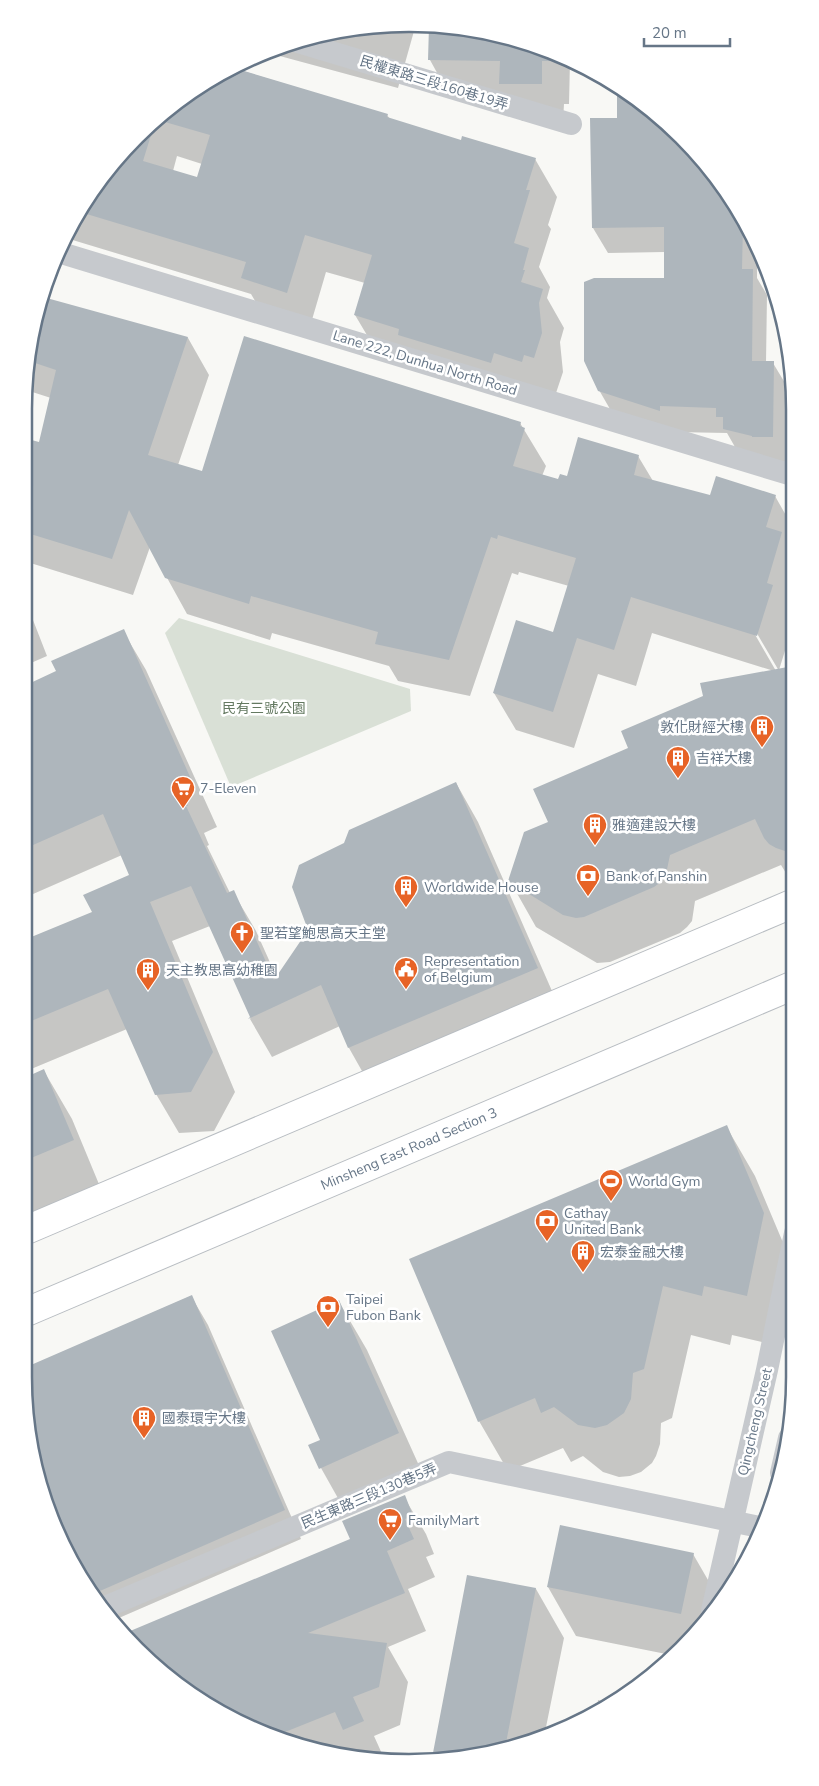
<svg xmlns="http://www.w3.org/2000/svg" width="819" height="1786" font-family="'Nunito Sans','Noto Sans TC',sans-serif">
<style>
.green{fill:#d9e0d6}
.shadow{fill:#0003;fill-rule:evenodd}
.building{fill:#aeb6bc}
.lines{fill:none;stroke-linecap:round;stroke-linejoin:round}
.secondary-casing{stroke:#b8bdc2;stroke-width:30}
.street{stroke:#c6c9cd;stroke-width:22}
.secondary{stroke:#fff;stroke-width:28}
.labels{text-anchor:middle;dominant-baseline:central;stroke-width:5;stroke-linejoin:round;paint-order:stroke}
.street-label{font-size:14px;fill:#667687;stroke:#fff}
.park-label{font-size:14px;fill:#647961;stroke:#fff}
.poi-label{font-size:14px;fill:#667687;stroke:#fff;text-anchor:start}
.rim{fill:none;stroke:#667687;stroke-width:2.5}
</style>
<rect width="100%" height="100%" fill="#f8f8f5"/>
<path class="green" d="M179,618L410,689L411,711L231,787L165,633Z"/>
<path class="shadow" d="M409,24H416L398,88L265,52L334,31Z
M430,26L484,31L557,53L570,61L569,104H564L563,122L522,121L509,98H451L430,60Z
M233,68L387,115L390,119L461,142L535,159L557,197L548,225L551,229L539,267L550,287L547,298L564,328L560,342L563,372L555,396L377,352L355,315L365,283L326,272L309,330L264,316L251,294L66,238L89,195L137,137L195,89ZM177,156L202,164L198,179L173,171Z
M618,89L644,103L715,174L757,247V278L767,295L766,363H773L788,388L787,463L739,454L727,433L674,432L614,416L599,390L665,279V252L608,253L593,228L618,119Z
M42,298L188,338L209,375L178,465L203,473L520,423L546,466L542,476L559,481L638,456L653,481L711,497L775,496L792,526L791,550L793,553V604L789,615L793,621V625L779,670L793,668L794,886L781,865L695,901L692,921L687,927L680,933L610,962L597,963L536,927L510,881L549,823L630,749L774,671L652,633L636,686L598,674L574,748L516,730L494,693L554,633L569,586L519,572L518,575L512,573L470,696L398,681L389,666L272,633L270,640L187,614L150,547L133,595L24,561V439L40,444L51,398L26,390L31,334ZM755,630L779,671H776L753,631Z
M24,604L33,620L47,656L24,666ZM24,615H27L30,623L28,624Z
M123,631L146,670L217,827L204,833L209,845L207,846L230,893L233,892L256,931L277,978L309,930L345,844L456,783L478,822L559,1007L371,1087L349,1048L340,1026L272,1057L250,1019L251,1017L210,926L172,941L235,1092L214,1131L179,1133L156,1094L127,1029L24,1072V942L94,913L131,876L122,855L24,898V687L57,672Z
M44,1071L72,1119L101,1189L24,1221V1079Z
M726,1126L755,1176L792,1264L775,1345L732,1335L730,1345L691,1335L672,1418L661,1423L660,1444L656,1456L652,1463L641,1472L630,1476L619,1477L603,1472L583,1456L571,1462L563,1448L508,1471L479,1421Z
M191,1296L208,1325L301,1539L112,1621L75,1569L44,1501L24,1369Z
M339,1302L367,1350L426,1481L348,1516L321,1468Z
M404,1497L426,1534L434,1554L426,1557L435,1577L408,1589L426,1631L388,1647L408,1682L400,1725L374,1736L383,1756H359L356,1750L342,1755H335L217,1711L352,1540Z
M561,1527L693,1554L719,1599L699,1631L671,1655L576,1636L548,1587Z
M468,1577L536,1589L564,1638L544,1737L533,1742L460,1759L433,1758Z
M598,1700L612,1703L596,1714Z"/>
<path class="building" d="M429,26L484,31L557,53L563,57L562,61H542V84H499L500,61L428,60Z
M234,68L388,114L387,117L461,140L462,136L536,158L526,190H530L514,243L529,248L523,270H525L521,282L543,289L539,303L542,333L534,358L524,355L522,362L494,353L491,363L398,335L399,329L354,315L372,255L305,235L287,293L241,278L246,262L80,212L89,195L137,137L155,122L143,161L197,177L210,135L158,120L195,89Z
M617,88L644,103L715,174L743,223L742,269H753L752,361H774L773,437H752V436L723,429V417H716V408L660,406V411L598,391L584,361V282L594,278H664V227L592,228L590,118H617Z
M43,297L188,337L148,455L202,471L244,336L521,422L520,426L525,428L513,466L558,479L560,474L567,476L578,437L639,455L634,475L710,495L716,476L776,495L766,527L782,532L767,583L773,585L757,636L631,597L614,650L577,638L553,712L493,693L516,620L553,632L576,558L498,535L497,539L491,537L449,660L375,644L378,632L251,596L249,604L165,578L129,510L112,559L24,532V438L39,442L56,370L29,361L31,334Z
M124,629L195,788L182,793L188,806H186L227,893L234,890L274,980L308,930L292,887L299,865L344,843L349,830L456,782L538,968L348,1048L321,985L248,1019L250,1017L191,886L150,902L213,1052L191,1092L155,1095L108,989L24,1024V940L92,912L83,895L129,875L103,814L24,849V686L56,671L51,661Z
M793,666L794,854L776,848L769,844L764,838L755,819L670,855L666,874L661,882L654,887L584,917L576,918L563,915L508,881L524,832L548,822L533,789L628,748L621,731L703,696L700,683Z
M44,1069L74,1140L24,1161V1078Z
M727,1125L764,1213L747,1296L704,1286L702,1296L663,1286L644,1369L633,1373L631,1399L624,1413L607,1425L595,1428L578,1425L554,1407L541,1413L535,1398L478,1422L409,1259Z
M192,1295L285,1510L93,1594L75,1569L44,1501L24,1376V1368Z
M339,1300L399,1433L319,1469L308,1445L320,1440L271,1331Z
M405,1495L413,1516L405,1519L414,1539L387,1551L405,1593L308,1633L387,1643L379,1687L353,1697L364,1721L343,1730L335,1712L280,1734L217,1711L123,1634L350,1539L342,1521Z
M560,1525L694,1553L681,1614L547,1587Z
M467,1575L536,1588L505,1748L460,1759L432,1758Z"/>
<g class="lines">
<g class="secondary-casing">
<path id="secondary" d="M24,1231L794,903
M24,1313L794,985"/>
</g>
<path class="street" d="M298,42L571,124
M58,252L792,475
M781,1473L789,1438
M103,1608L449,1462L764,1528
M712,1611L767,1370L795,1233"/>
<use href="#secondary" class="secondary"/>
</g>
<defs>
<g id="building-pin" transform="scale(1.25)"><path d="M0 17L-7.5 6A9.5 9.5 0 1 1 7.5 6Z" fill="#e76326" stroke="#fff"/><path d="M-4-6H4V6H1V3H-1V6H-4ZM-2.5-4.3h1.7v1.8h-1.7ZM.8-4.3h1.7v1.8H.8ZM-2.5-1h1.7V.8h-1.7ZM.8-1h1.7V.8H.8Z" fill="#fff"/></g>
<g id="supermarket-pin" transform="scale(1.25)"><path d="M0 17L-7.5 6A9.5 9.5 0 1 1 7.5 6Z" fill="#e76326" stroke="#fff"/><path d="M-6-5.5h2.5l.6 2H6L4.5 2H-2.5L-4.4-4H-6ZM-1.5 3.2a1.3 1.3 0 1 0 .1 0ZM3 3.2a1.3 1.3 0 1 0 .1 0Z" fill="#fff"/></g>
<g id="bank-pin" transform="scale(1.25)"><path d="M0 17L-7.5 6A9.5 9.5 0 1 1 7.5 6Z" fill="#e76326" stroke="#fff"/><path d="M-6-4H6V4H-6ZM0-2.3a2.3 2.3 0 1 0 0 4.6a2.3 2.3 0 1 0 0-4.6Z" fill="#fff"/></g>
<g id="church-pin" transform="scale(1.25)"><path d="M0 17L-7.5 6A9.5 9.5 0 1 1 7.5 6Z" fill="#e76326" stroke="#fff"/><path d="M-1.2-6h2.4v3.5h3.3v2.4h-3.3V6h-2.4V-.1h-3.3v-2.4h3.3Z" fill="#fff"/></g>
<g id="civic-pin" transform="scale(1.25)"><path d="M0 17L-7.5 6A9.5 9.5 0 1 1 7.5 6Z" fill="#e76326" stroke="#fff"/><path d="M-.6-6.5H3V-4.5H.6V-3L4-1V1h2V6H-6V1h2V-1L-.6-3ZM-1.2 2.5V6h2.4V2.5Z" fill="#fff"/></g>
<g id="stadium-pin" transform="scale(1.25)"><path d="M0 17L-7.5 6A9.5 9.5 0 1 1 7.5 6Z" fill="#e76326" stroke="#fff"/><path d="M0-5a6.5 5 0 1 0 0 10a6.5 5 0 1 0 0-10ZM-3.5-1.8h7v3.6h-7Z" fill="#fff"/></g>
</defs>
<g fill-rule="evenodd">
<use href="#building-pin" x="762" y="727"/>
<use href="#building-pin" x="678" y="758"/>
<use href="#supermarket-pin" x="183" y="788"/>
<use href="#building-pin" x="595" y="825"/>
<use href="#bank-pin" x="588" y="876"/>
<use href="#building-pin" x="406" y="887"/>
<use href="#church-pin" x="242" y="933"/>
<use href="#civic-pin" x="406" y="969"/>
<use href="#building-pin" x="148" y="970"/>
<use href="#stadium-pin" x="611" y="1181"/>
<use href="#bank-pin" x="547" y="1221"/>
<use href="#building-pin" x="583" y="1252"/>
<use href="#bank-pin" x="328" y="1307"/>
<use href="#building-pin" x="144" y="1418"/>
<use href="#supermarket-pin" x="390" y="1520"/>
</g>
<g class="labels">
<g class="street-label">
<text transform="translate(434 83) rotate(17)">民權東路三段160巷19弄</text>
<text transform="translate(425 363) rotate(17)">Lane 222, Dunhua North Road</text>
<text transform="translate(409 1149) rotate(-23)">Minsheng East Road Section 3</text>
<text transform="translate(755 1422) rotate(-77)">Qingcheng Street</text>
<text transform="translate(369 1496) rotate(-23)">民生東路三段130巷5弄</text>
</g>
<g class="park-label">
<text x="264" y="708">民有三號公園</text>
</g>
<g class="poi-label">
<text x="744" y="727" text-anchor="end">敦化財經大樓</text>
<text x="696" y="758">吉祥大樓</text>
<text x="200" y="788">7-Eleven</text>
<text x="612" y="825">雅適建設大樓</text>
<text x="606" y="876">Bank of Panshin</text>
<text x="424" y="887">Worldwide House</text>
<text x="260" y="933">聖若望鮑思高天主堂</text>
<text x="424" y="961">Representation<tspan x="424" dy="16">of Belgium</tspan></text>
<text x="166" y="970">天主教思高幼稚園</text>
<text x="628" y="1181">World Gym</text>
<text x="564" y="1213">Cathay<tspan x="564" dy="16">United Bank</tspan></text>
<text x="600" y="1252">宏泰金融大樓</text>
<text x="346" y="1299">Taipei<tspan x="346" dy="16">Fubon Bank</tspan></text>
<text x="162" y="1418">國泰環宇大樓</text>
<text x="408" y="1520">FamilyMart</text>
</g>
</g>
<path d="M0 0H819V1786H0ZM409 32H409A377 377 0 0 1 786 409V1377A377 377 0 0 1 409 1754H409A377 377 0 0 1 32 1377V409A377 377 0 0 1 409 32Z" fill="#fff" fill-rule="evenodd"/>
<path class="rim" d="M409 32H409A377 377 0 0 1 786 409V1377A377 377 0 0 1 409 1754H409A377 377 0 0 1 32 1377V409A377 377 0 0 1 409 32Z"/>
<path d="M644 38v8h86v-8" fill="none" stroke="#667687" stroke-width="2.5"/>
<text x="652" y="38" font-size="15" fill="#667687" stroke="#ffffff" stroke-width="4" paint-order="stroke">20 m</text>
</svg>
